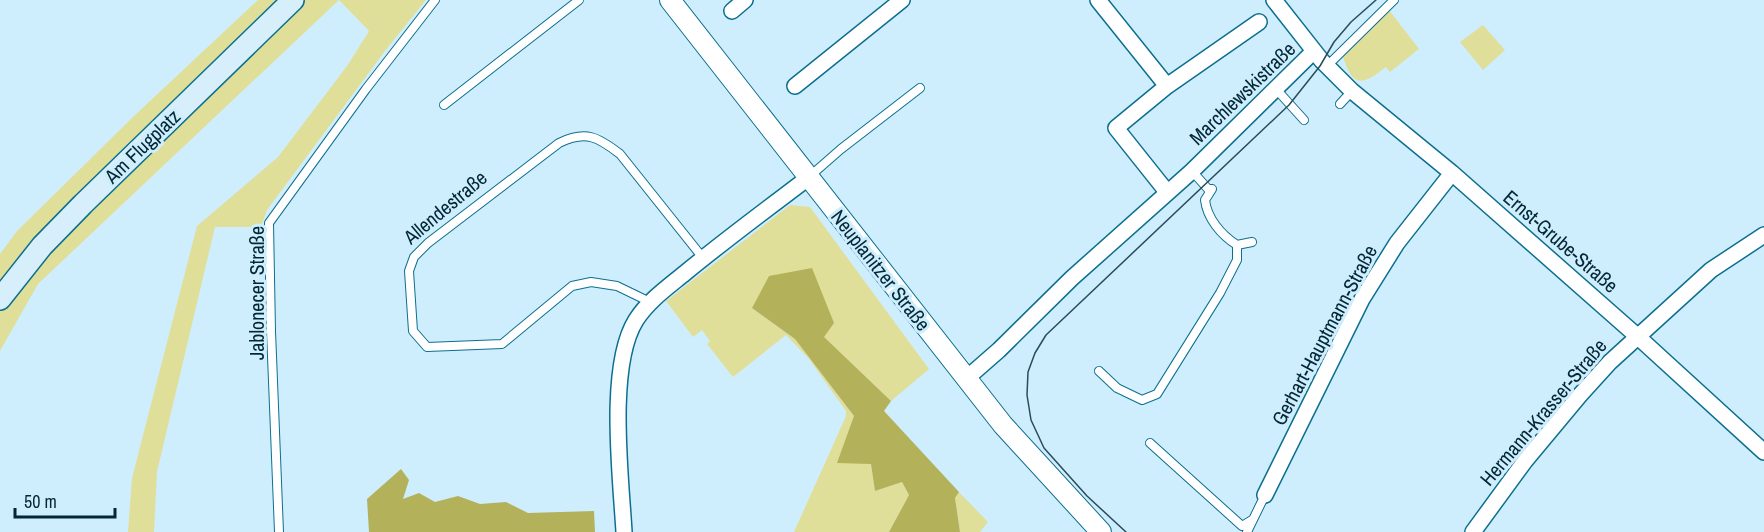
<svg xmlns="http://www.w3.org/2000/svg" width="1764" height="532" font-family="'Archivo Narrow',sans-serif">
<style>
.green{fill:#e0df9a}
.forest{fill:#b3b159}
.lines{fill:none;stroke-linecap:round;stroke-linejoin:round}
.service-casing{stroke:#0c6f8f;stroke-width:10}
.minor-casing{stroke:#0c6f8f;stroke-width:18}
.tertiary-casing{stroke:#0c6f8f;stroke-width:22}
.secondary-casing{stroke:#0c6f8f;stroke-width:24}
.service{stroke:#fff;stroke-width:8}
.minor{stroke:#fff;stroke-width:15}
.tertiary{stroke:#fff;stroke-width:20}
.secondary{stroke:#d6effa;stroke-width:21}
.tram{stroke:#284c5a;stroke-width:1.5}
.labels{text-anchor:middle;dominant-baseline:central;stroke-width:6;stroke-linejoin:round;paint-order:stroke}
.street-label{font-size:20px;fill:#022735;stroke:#cfeefd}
</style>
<rect width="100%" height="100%" fill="#cfeefd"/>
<path class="green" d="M258,0H426L385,51L267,210L261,227H215L157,472L154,532H128L132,478L197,226L278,157L347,66L369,31L339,0L38,284L0,351V254L17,231L135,115Z
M1389,10L1419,49L1390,72L1386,67C1361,87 1352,87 1342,54Z
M1483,25L1505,50L1483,70L1460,42Z
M790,205L810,207L929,369L891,401L823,337L752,308L795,339L854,416L871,464L875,491L902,482L909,495L889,532H794L846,416V411L809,359L786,335L733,377L707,344L710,341L702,330L693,337L666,301Z
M959,492L988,522L980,532H960L955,498Z"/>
<path class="forest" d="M812,268L834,323L824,337L891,401L884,411L959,492L955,498L960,532H889L909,495L902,482L875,491L871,464L837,463L854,416L795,339L752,308L769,276Z
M401,469L409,480L403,499L419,493L435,502L458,496L480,504L506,502L528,513L594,511L595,532H369L367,499Z"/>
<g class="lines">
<g class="service-casing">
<path id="service" d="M1327,66L1394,0
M1276,89L1304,120
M1340,104L1352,91
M444,105L579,0
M1192,171L1208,189H1212L1205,200C1207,218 1221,235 1237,245L1252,242
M809,177L841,149L920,88
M650,302L617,286L591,282L572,286L502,344L427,347L413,331L409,271L414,257L428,243L559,143C586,130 598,137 620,154L703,258
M1099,371L1117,388L1142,400L1157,394L1220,293L1237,260V245
M1150,443L1242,526L1252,520
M279,532L271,331L269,223L366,89L435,0
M1247,532L1265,495"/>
</g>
<g class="minor-casing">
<path id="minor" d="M1098,0L1167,86
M1274,0L1322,61L1352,91L1452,173L1637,336L1764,452
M732,11L745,0
M795,86L902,0
M1167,192L1116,128L1167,86L1259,22
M967,378L999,350L1072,278L1192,171L1314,51
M1265,495L1362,299L1397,243L1452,173
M624,532C621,478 607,366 636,320C648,301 668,287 685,273C725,240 767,209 808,178
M1473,532L1525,461L1580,395L1610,362L1711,270L1764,235"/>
</g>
<g class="tertiary-casing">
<path id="tertiary" d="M670,0L1003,425L1101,532"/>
</g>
<g class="secondary-casing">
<path id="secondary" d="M0,299L42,246L83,204L293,0"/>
</g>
<use href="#service" class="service"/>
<use href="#minor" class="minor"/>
<use href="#tertiary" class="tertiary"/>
<use href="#secondary" class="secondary"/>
<path class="tram" d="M1126,532L1087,496L1044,448L1031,420L1027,395L1028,372L1035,353L1046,335L1289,105L1320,66L1334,42L1351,22L1376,0"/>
</g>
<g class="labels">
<g class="street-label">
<text transform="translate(1242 93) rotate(-44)">Marchlewskistraße</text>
<text transform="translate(142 146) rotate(-44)">Am Flugplatz</text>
<text transform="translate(445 207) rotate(-40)">Allendestraße</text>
<text transform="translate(1561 241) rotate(41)">Ernst-Grube-Straße</text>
<text transform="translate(881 270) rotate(52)">Neuplanitzer Straße</text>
<text transform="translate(256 293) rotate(-90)">Jablonecer Straße</text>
<text transform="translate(1324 335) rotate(-62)">Gerhart-Hauptmann-Straße</text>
<text transform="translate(1543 412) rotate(-50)">Hermann-Krasser-Straße</text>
</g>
</g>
<path d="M15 508v9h100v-9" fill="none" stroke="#022735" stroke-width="3"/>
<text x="24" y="508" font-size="18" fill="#022735" stroke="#cfeefd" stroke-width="4.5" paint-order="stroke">50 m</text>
</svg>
